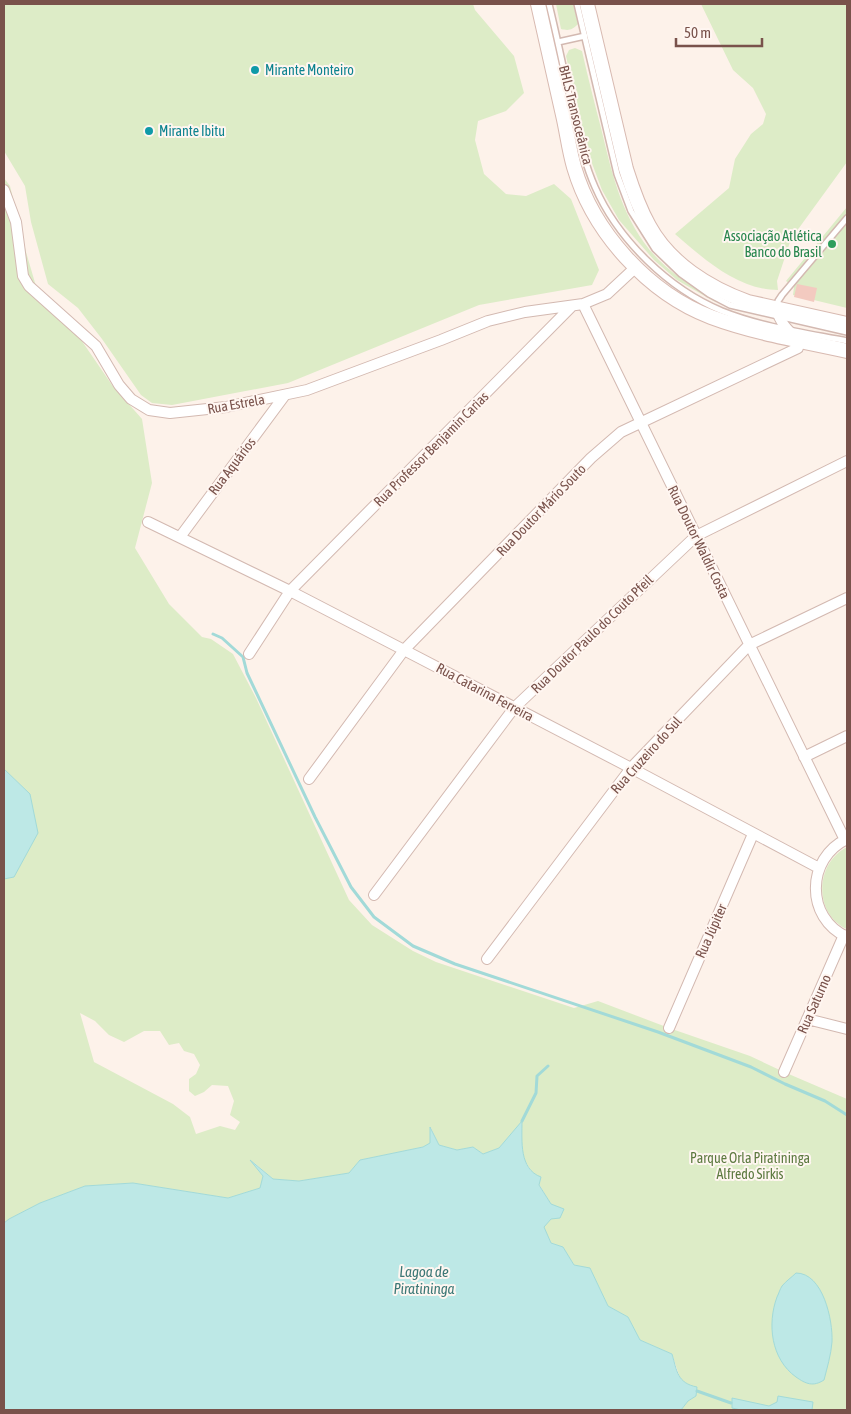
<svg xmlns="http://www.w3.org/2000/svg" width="851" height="1414" font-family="'Asap Condensed',sans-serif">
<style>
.green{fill:#ddecc7;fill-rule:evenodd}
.water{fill:#bde8e6;stroke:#a2dad8}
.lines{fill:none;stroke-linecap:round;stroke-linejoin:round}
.stream{stroke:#a2dad8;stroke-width:3}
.building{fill:#f3cac0}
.lane-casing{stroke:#d3b9b1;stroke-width:8}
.street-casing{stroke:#d3b9b1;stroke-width:12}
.secondary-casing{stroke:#d8bab1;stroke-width:16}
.lane{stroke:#fff;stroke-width:5}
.street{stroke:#fff;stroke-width:10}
.secondary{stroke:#fff;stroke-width:14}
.culture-dot{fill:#0f9aa8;stroke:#fff6f1;stroke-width:2}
.leisure-dot{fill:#2e9e5b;stroke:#fff6f1;stroke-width:2}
.labels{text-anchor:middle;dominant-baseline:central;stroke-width:4;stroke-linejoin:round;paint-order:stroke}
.culture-label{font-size:14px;fill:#0d838f;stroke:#fff6f1;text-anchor:start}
.street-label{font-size:14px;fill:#79524b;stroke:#fff6f1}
.leisure-label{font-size:14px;fill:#27864d;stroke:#fff6f1;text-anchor:end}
.park-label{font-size:14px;fill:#5d7a40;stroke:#fff6f1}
.water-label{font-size:15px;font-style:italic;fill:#3b7775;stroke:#fff6f1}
</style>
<rect width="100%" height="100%" fill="#fdf2ea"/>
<path class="green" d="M4,4H473L475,10L514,56L524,93L506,111L478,121L475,140L484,174L506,194L526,196L554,184L571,199L599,270L592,285L479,305L288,383L172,405L152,403L141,395L102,339L78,308L48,284L31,222L25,186L4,151Z
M556,4H573L578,24C572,30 569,31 561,29Z
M701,4H847V162L791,239L777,281L778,290C738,290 704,259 675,234L729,188L735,159L751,134L763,124L766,114L753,88L733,70Z
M575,48L582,51C588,78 595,105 602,132C613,178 624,225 659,260C676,277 697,289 717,303L677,280L654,260L619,220L602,190L587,150L566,56L569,50Z
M4,178L10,186L26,252L38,293L64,315L112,385L142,419L152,483L135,548L169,604L202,637L211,639L233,654L256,698L349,900L372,925L413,951L436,962L574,1008L598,1001L669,1028L750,1056L784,1072L847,1099V1410H681L688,1401L696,1396L680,1378L672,1354L640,1340L628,1317L608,1306L590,1269L574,1265L563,1247L551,1243L543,1227L551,1219V1204L522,1156V1122L499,1148L483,1154L473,1147L457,1150L439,1145L431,1128V1143L423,1147L360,1160L349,1173L299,1181L273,1179L253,1162L263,1176L260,1188L228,1198L133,1183L85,1186L40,1203L9,1219L4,1223V879L14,877L30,794L4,769ZM80,1013L95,1021L109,1035L124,1042L144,1031H160L169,1045L179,1043L184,1051L194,1054L200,1065L196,1074L189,1079V1091L195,1096L204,1092L212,1085L228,1086L234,1101L230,1115L240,1122L235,1130L220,1126L196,1134L190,1117L173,1104L94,1062Z
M847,207V308L793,295L794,287L786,281Z
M847,847V929C813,914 815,863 847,847Z"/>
<path class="water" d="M4,769L30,794L38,833L14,877L4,879Z
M522,1121C522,1141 519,1169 541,1177L539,1185L551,1204L564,1209L560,1218L551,1219L544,1227L551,1243L563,1247L574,1265L590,1268L608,1306L628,1317L640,1340L672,1354C677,1371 677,1383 697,1387L696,1396L688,1401L681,1410H4V1223L9,1219L40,1203L85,1186L133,1183L228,1198L260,1188L263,1176L250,1160L273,1179L299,1181L349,1173L360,1160L423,1147L430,1143V1127L439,1145L457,1150L473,1147L483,1154L499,1148Z
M796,1273C823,1273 833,1320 832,1342C831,1355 827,1368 824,1380C813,1387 806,1384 796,1377C771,1359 767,1324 777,1297C779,1293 780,1289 782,1286C786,1281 792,1277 796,1273Z
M778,1396L813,1402L812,1410H820H741L732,1408V1398L769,1406L777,1402Z"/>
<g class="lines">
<path class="stream" d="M213,634L222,638L243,657L247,673L315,817L351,887L374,917L413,946L455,964L658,1032L751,1067L785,1084L825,1101L847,1115
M522,1121L536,1093L537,1076L548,1066
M697,1391L731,1403"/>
</g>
<path class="building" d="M797,284L817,288L814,302L794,297Z"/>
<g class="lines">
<g class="lane-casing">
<path id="lane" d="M549,4C557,37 564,70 571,104C578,132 583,160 595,187C618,240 669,289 722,311C762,327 806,333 847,341
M577,4L617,174L631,211L655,249L681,274L709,294L730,305L847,332
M558,42L585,36
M777,308L778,301L782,295L847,218"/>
</g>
<g class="street-casing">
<path id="street" d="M4,190L16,222L23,276L29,286L96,346L119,385L131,399L149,410L170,413L226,407L307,390L441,340L488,321L525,312L583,304L607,294L636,267
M583,304L845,840
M148,522L290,591L404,650L631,768L819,868
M180,537L285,395
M249,654L290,591L572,306
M804,757L847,736
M309,779L404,650L591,458L621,432L798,348L799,340C788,331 780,323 776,308
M847,839C806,858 805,918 847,937
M374,895L514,708L696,536L847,461
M487,959L631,768L749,645L847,598
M807,1019L847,1029
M669,1028L753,834
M784,1072L844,935"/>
</g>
<g class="secondary-casing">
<path id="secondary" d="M538,4C546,41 555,78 563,115C567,132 569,150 574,167C593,232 648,293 711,317C754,333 802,341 847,351
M587,4L626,169C632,188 639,208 649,226C669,263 709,288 748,302L847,324"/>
</g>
<use href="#lane" class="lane"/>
<use href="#street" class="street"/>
<use href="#secondary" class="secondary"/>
</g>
<g class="culture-dot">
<circle cx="255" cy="70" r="5"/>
<circle cx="149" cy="131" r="5"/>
</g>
<circle class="leisure-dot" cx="832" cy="244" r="5"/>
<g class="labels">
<g class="culture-label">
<text x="265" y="70">Mirante Monteiro</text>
<text x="159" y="131">Mirante Ibitu</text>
</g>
<g class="street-label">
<text transform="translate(576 115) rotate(76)">BHLS Transoceânica</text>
<text transform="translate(236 404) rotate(-10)">Rua Estrela</text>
<text transform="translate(431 449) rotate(-45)">Rua Professor Benjamin Carias</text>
<text transform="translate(232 466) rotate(-53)">Rua Aquários</text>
<text transform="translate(541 510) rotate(-46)">Rua Doutor Mário Souto</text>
<text transform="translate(699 542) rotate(64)">Rua Doutor Waldir Costa</text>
<text transform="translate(592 634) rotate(-44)">Rua Doutor Paulo do Couto Pfeil</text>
<text transform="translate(485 692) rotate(28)">Rua Catarina Ferreira</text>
<text transform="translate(646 755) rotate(-48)">Rua Cruzeiro do Sul</text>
<text transform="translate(711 931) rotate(-66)">Rua Júpiter</text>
<text transform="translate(814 1004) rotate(-66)">Rua Saturno</text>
</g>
<g class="leisure-label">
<text x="822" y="236">Associação Atlética<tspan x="822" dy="16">Banco do Brasil</tspan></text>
</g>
<g class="park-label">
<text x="750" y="1158">Parque Orla Piratininga<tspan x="750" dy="16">Alfredo Sirkis</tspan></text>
</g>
<g class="water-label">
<text x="424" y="1271">Lagoa de<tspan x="424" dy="17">Piratininga</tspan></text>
</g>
</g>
<rect width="851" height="1414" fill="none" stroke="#79524b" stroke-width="10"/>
<path d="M676 38v8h86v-8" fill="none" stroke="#79524b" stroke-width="2.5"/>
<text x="684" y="38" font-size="15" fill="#79524b" stroke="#fff6f1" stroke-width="4" paint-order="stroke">50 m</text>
</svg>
